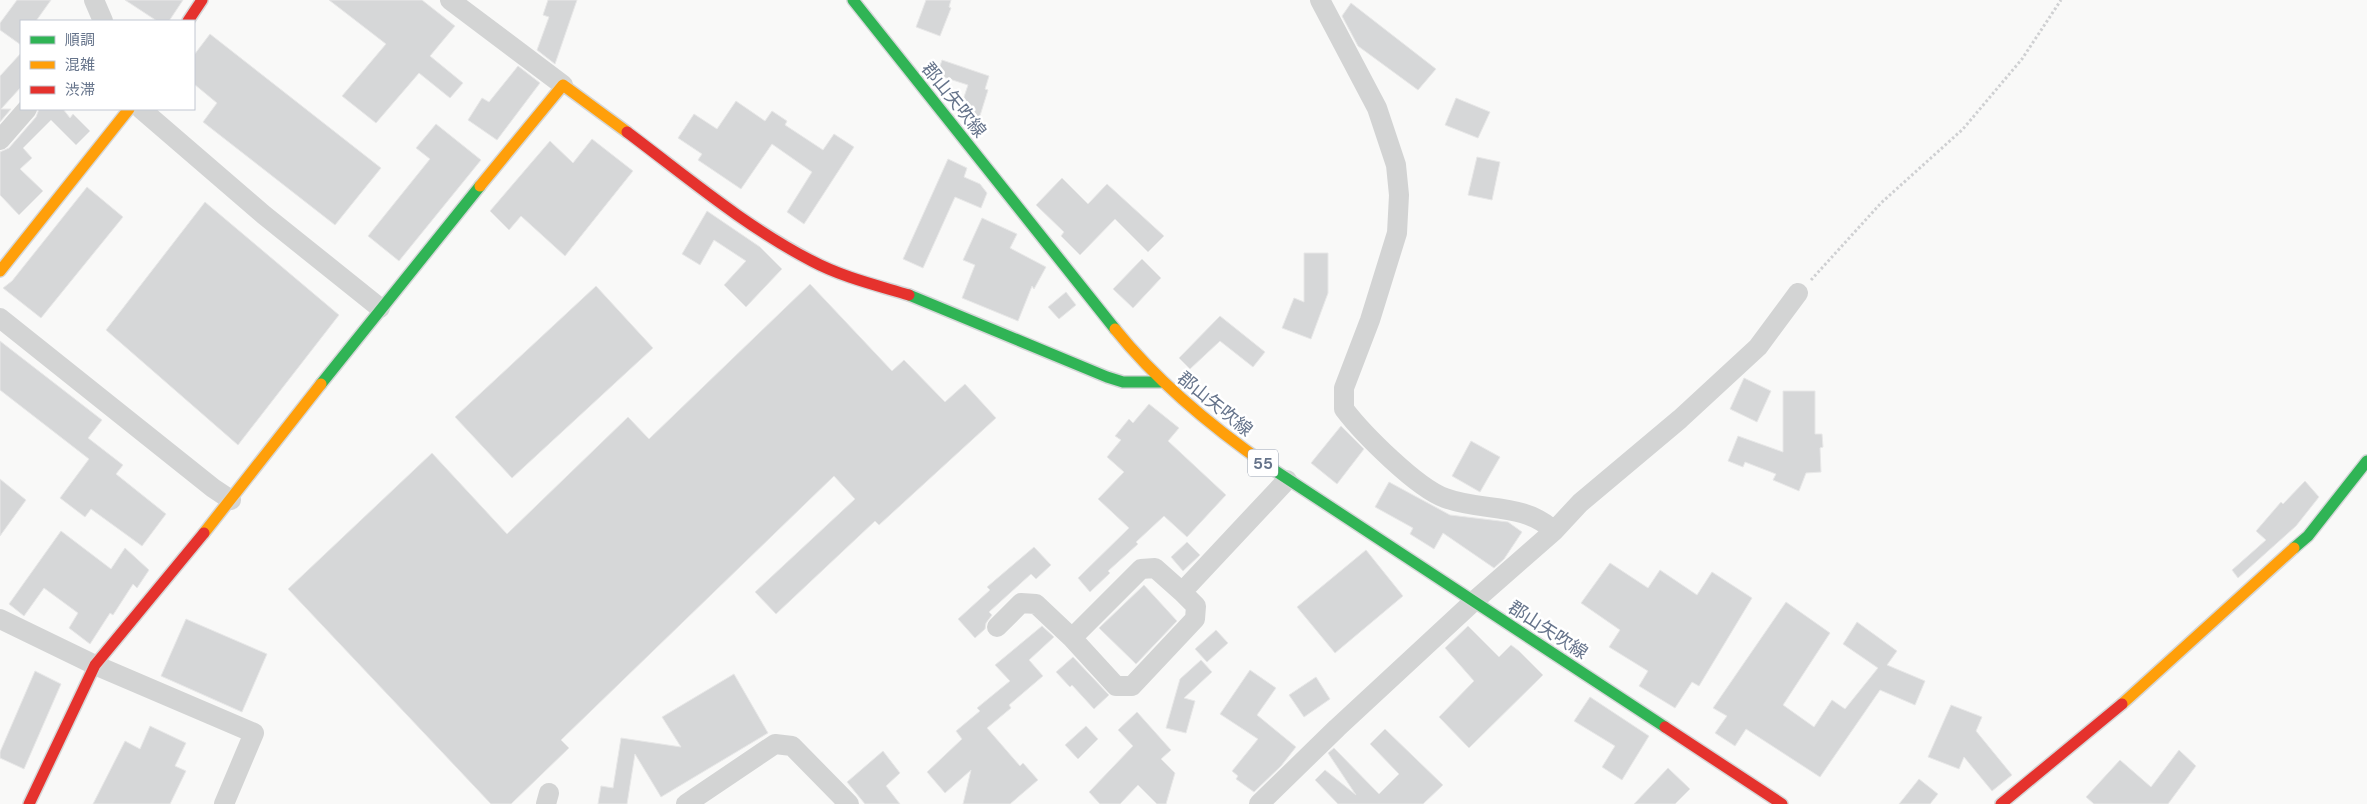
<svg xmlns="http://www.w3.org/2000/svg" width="2367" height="804" font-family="'DM Sans','Noto Sans JP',sans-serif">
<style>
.building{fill:#d6d7d8;stroke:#e8e8e8}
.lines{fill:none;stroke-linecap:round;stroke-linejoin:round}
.fast-casing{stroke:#d5d7d8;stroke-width:14}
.slow-casing{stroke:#d5d7d8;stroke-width:14}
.jam-casing{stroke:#d5d7d8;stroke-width:14}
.path{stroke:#cfd0d2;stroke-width:3;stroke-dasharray:2.5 2.5;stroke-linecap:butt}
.street{stroke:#d3d4d4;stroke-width:20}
.fast{stroke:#30b455;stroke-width:11}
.slow{stroke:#ff9f0a;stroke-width:11}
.jam{stroke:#e5322d;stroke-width:11}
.labels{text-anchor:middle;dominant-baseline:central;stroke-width:5;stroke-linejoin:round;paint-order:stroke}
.shield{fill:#fff;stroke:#949eae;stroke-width:1}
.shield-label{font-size:16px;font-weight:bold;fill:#66748b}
.street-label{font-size:18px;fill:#66748b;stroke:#fff}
</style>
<rect width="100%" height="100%" fill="#f9f9f8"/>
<path class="building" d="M17,0H51L36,21H21V45L0,30V23Z
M125,0H183L169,21H157Z
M329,0H422L455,26L430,56L463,83L450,98L419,73L376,123L342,96L386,44Z
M548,0H577L555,64L537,50L549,17L543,15Z
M926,0H951L949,7L951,8L940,36L916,27Z
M1351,3L1436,69L1418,90L1358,46L1342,16Z
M210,34L381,168L335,225L203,122L217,103L194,84V55Z
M21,53V87L1,109H11L0,122V76Z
M942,60L989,76L985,89L988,90L978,122L967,118L963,113L964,110L960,109L968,85L937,75Z
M518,66L540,83L497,140L468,120L482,98L489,102Z
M1456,98L1490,112L1478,138L1445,125Z
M736,101L765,121L772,111L787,121L785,125L823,150L834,134L854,147L804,224L787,212L812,172L772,144L741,189L698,160L702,154L678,138L694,114L717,129Z
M39,109H63L70,118L73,114L90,131L76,145L51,120L23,148L32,158L20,169L43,191L19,215L0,195V152L9,148L36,117Z
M436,124L481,160L399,261L368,236L430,159L416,148Z
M592,139L633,171L565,256L521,216L509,230L490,211L550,141L573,163Z
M1477,157L1500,162L1492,200L1468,195Z
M948,159L967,168L964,177L980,184L987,193L981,208L955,197L923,268L903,259Z
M1062,178L1088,204L1107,184L1164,236L1148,252L1115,219L1080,255L1061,236L1064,232L1036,205Z
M87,187L123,217L41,318L3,288L12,281Z
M205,202L339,315L238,445L106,330Z
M707,211L760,247L782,269L746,307L724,285L746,261L714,240L700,265L682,254Z
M982,218L1017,234L1010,248L1046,267L1034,289L1032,286L1018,321L962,298L975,265L963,260Z
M1304,253H1328V293L1311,339L1282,328L1294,298L1304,302Z
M1142,259L1161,278L1133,308L1113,289Z
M810,284L892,371L904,360L945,402L965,384L996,418L879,525L875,521L776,614L755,592L855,499L834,476L561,740L569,748L511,804H491L288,589L432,453L507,534L628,417L649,439Z
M596,286L653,348L512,478L455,417Z
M1066,292L1076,305L1059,319L1048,307Z
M1220,316L1265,352L1253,367L1220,341L1190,369L1179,358Z
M0,341L102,420L88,438L123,465L116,474L166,514L142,546L91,509L85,517L60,498L89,459L0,390Z
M1744,378L1771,391L1757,422L1730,409Z
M1783,391H1815V434H1822L1823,447L1820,448L1821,472L1806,473L1799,491L1773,480L1776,474L1745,462L1743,467L1728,461L1738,436L1783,452Z
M1149,404L1179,428L1168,441L1226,495L1187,537L1164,516L1136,542L1138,544L1108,571L1110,573L1090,592L1078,578L1129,528L1098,499L1124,472L1107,457L1121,440L1115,436L1129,419L1133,423Z
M1341,426L1364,449L1337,484L1311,463Z
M1471,441L1500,457L1480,492L1452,476Z
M0,479L26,500L0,536Z
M2305,481L2319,497L2296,526L2238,578L2232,570L2266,540L2256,531L2281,502L2283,504Z
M1389,482L1450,515L1508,522L1522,532L1504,559L1494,568L1443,533L1434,549L1410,534L1413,528L1375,507Z
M61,531L111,569L125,548L149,570L137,588L133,584L113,615L110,613L90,644L69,628L78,613L44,588L24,616L9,604Z
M1187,542L1200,555L1183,571L1171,557Z
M1034,547L1051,565L1036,579L1031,574L989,612L992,615L986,623L985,629L975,638L958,619L990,590L987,587Z
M1366,550L1403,596L1335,653L1297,607Z
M1610,563L1648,588L1660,570L1697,595L1712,572L1752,598L1699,686L1692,682L1675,708L1639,686L1648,671L1609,647L1620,630L1581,603Z
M1144,585L1177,621L1136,664L1099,628Z
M1786,602L1830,633L1783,705L1814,727L1832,700L1845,709L1878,668L1843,644L1857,622L1897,651L1887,665L1925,681L1915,705L1880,690L1820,777L1746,729L1735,746L1715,733L1727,716L1713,708Z
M186,619L267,654L242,712L161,676Z
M1042,626L1054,637L1029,660L1043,676L1009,705L1011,708L987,728L1020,766L1023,763L1038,780L1010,804H963L971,770L945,793L927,772L962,739L956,731L980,711L977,708L1010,681L995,665Z
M1468,626L1499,657L1511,645L1519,651L1543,675L1469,748L1439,717L1474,681L1445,648Z
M1216,630L1228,643L1207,662L1195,649Z
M1073,657L1109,695L1094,709L1072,685L1070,687L1056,672Z
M1201,660L1212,672L1184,698L1195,701L1186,733L1166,728L1180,679Z
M1250,670L1276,688L1257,715L1296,747L1281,766L1254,792L1236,779L1238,776L1232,771L1258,739L1220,714Z
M35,671L61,684L24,769L0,758V752Z
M734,674L768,733L661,797L635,754L627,804H598L601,786L613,788L621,738L681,747L662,717Z
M1316,677L1330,699L1304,717L1289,695Z
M1590,697L1649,736L1622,780L1602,767L1615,746L1574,721Z
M1951,705L1982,717L1976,731L2012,775L1992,791L1964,757L1959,769L1928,757Z
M1137,712L1171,750L1161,759L1175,773L1166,804H1157L1138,785L1120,804H1100L1089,792L1133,746L1118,730Z
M150,726L186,743L175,766L186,771L170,804H93L125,741L140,749Z
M1086,726L1098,739L1078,759L1065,745Z
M1385,729L1443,785L1423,804H1338L1315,780L1325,770L1356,795L1328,753L1334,748L1379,794L1399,774L1370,744Z
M2179,750L2196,766L2168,804H2094L2086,797L2120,760L2151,787Z
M883,751L900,773L886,786L900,804H865L847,782Z
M1668,768L1690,789L1675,804H1634Z
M1919,779L1938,794L1930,804H1899Z"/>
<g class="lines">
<g class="fast-casing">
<path id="fast" d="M853,0L1115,329
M909,295L1107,377L1123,382H1161
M321,384L480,186
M1271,468L1665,727
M2294,548L2308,536L2367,461"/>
</g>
<g class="slow-casing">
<path id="slow" d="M480,186L563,85L627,132
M0,271L129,109
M1115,329C1159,384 1213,428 1271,468
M204,533L321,384
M2122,704L2294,548"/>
</g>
<g class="jam-casing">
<path id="jam" d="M188,21L202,0
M627,132C687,177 746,227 812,261C842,277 876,285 909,295
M1665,727L1782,804
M29,804L95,665L204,533
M2001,804L2122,704"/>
</g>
<path class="path" d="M1811,280L1881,203L1963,129L2022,59L2061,0"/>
<path class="street" d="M94,0L103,21
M450,0L563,85
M1320,0L1377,108L1396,165L1399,195L1397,233L1370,320L1344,388V409C1363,434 1417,488 1445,498C1482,512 1524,502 1554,531
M141,109L264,215L380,308
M0,140L27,109
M0,318L213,488L231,500
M0,619L95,665L254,733L224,804
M997,627L1021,603L1036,604L1072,638L1116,686H1132L1195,619L1196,606L1182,592
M1072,638L1141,569L1155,568L1182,592L1287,480
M546,804L549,793
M686,804L775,744L792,746L849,804
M1259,804L1337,728L1473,602L1554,531L1580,503L1680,419L1758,347L1798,293"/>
<use href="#fast" class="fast"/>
<use href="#slow" class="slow"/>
<use href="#jam" class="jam"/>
</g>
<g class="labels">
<rect class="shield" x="1248" y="449.5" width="30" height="27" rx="4"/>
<g class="shield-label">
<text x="1263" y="463">55</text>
</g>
<g class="street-label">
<text transform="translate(954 100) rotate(51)">郡山矢吹線</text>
<text transform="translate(1215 404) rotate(39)">郡山矢吹線</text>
<text transform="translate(1548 630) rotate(33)">郡山矢吹線</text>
</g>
</g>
<rect x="20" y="20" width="175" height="90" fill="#ffffff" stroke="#c2c7d1"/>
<rect x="30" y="36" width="25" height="8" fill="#30b455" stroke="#c2c7d1"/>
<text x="65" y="45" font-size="15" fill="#66748b">順調</text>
<rect x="30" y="61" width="25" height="8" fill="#ff9f0a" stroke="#c2c7d1"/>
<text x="65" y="70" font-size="15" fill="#66748b">混雑</text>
<rect x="30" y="86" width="25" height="8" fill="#e5322d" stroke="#c2c7d1"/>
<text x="65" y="95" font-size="15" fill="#66748b">渋滞</text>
</svg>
